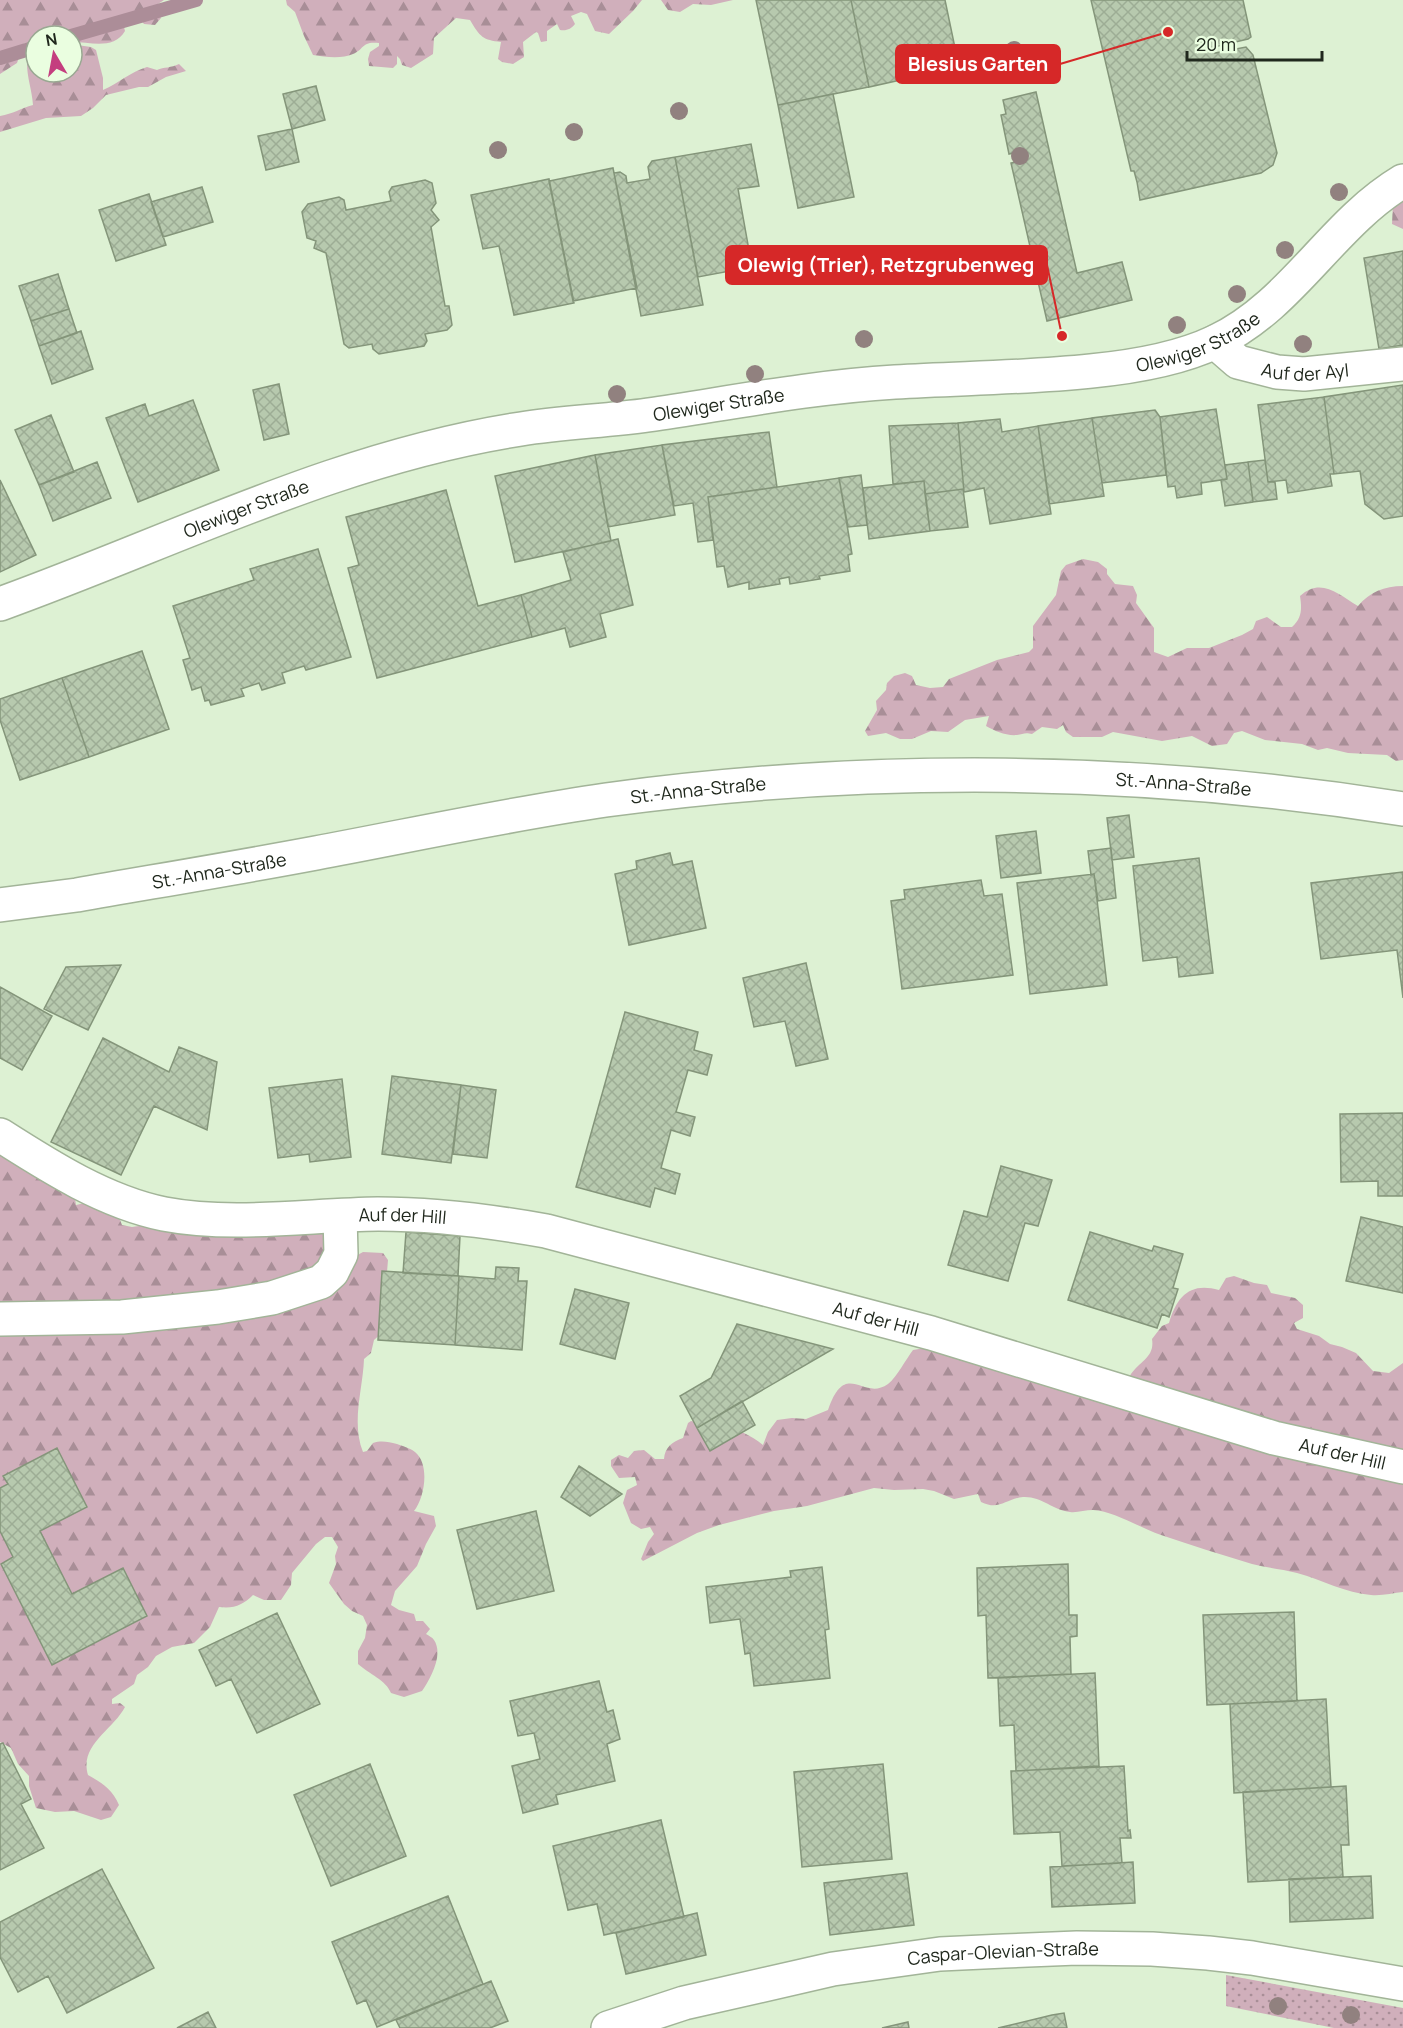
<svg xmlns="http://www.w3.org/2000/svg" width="1403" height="2028" font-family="Manrope,sans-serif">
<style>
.grass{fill:url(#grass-dots)}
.forest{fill:url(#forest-firs)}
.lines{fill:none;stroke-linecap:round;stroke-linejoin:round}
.stream{stroke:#ac8d98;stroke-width:14}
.building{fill:url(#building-cross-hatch);stroke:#84957a;stroke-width:1.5}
.street-casing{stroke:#a2b498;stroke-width:36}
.secondary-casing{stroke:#a2b498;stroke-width:36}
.street{stroke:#fff;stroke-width:33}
.secondary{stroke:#fff;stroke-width:33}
.tree{fill:#91817f}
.labels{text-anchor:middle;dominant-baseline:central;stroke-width:6;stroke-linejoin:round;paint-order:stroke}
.street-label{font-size:18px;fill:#20281d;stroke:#eafee0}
.leader{fill:none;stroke:#d62828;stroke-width:2}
.callout-dot{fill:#d62828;stroke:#eafee0;stroke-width:2}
.callout{fill:#d62828;stroke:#d62828;stroke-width:2}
.callout-label{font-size:20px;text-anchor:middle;font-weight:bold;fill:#fff}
</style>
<defs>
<pattern id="grass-dots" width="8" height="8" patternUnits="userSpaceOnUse" patternTransform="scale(1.5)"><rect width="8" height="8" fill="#d0afbb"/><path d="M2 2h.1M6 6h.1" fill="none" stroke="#a88e97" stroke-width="1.8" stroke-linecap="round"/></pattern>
<pattern id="forest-firs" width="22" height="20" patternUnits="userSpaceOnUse" patternTransform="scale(1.5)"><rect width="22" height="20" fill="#d0afbb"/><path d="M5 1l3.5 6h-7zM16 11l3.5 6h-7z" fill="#a88e97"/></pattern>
<pattern id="building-cross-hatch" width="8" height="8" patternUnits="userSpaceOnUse" patternTransform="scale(1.5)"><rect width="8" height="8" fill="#b7c9ae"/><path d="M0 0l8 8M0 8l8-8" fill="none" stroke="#9dad95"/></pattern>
</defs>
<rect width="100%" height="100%" fill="#ddf1d3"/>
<path class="grass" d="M1226,1975L1403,2008V2028H1334L1226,2006Z"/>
<path class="forest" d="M0,0H164L155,6L161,18L155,25L144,24L136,14L130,12L123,23L125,31C114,50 91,42 72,42V36L68,32H64L63,36H36V42L24,43L17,63L0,74Z
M286,0H642L633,11L609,34L595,31L587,14L581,12L571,16L575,24C571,29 567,31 560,30L557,24L547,31V41L541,42L538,33L536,32L523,42L524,57L513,64L502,62L498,59L501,42C483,40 480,37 470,20L456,18L434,38L433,54L411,68L402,65L400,59L397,56V64L393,68L369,66L368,59L370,52L379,46V43C361,41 365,49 353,54C342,59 325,57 313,55L304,36L295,12L287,5Z
M661,0H733L711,5L693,4L680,12L668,10Z
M77,45L91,47L96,50L103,78V90C119,83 130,72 147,67L157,70C164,67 171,68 179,64L186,71L166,77L148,87H139L106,95L93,108L81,116L46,118L0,132V116C13,114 21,108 33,105C32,90 27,78 27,63L36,55V72H72V47Z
M1403,184V229L1392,224L1393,202Z
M1083,559L1098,562L1107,569V574L1115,584L1133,586L1137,595L1136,603L1154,628V652L1168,657L1187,648H1209L1242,635L1253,629L1256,621L1267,617L1281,627H1292C1302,618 1302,609 1300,596C1321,577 1338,594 1358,606C1370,592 1384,586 1403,586V760L1396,761L1387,755L1348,753L1327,748L1318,750L1302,744L1265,740L1242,731L1234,733L1227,744L1212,746L1192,736L1162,741L1113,732L1102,737H1073L1066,732L1063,725L1057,729L1042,727L1032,734C1025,732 1023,734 1017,735C1006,736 995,731 986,726L989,716L965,720L948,732L931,731L912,739H900L886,733L868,736L865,731L877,710L876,701L886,690L887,683L894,676L905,673L912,676L916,685L930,688L943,687L949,679L997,660L1029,652L1033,648V626L1056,595L1061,571L1066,565Z
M0,1126L74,1191L76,1205L89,1202L117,1212L122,1225L132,1227L146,1225L320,1230L352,1258L363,1252L383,1253L388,1260L387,1272L392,1324L374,1340L371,1353L364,1359C363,1389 351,1422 363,1452L367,1451L373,1443C382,1440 388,1442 397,1444C402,1446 410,1448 415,1452C430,1464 425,1497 414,1511L434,1516L436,1526L426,1544L417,1566L395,1591L391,1605L399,1610L414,1614L416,1621H423L430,1629L426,1634C429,1636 432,1637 434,1640C444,1655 430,1679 422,1691L404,1697L391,1693C386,1680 369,1674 358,1664V1651L365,1638L367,1625L363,1616L352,1611L344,1604L329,1583L336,1564L335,1556L338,1547L332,1537H325L316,1544L292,1573L291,1585L281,1600H264L253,1595C243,1605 234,1609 219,1607L210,1627L194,1643L172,1647L156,1656L148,1667L137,1675L134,1684L112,1699V1704L120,1703L125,1707C113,1730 79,1745 88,1775C102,1783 112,1789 119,1805L111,1817L101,1820L74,1811L55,1812L36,1808L29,1786V1776L18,1764L11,1748L0,1742Z
M1234,1276L1254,1283L1267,1285L1271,1293L1295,1298L1303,1305V1318L1294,1323L1297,1329L1319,1336L1330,1344L1342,1347L1356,1353L1373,1371L1389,1373L1403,1363V1592C1393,1593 1382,1596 1371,1595C1346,1593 1322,1580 1297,1573C1282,1569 1267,1568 1252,1564C1222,1555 1191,1545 1161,1535C1140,1528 1114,1511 1093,1510C1085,1510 1077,1513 1070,1512C1053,1510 1041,1496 1023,1497C1005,1499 1000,1511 981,1502L978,1494L954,1499L934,1491L923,1489L894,1490L874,1488L807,1506L774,1511L719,1525L697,1533L643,1561L641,1559L648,1542L654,1534L650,1527L641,1529L631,1523L623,1503L627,1490L637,1485L635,1477L619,1478L611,1466V1460L619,1455L628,1458L634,1451L644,1450L655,1459H664C665,1447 672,1442 683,1438L688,1423L691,1421C721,1429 737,1424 763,1445L768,1432L777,1420L792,1418L806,1419L828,1410C846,1358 863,1402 888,1384C897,1377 906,1359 913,1350L937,1346L1121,1396C1125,1389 1127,1380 1131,1374C1140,1361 1155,1357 1152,1339L1162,1326L1169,1323C1177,1296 1190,1282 1219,1290L1226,1278Z"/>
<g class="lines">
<path class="stream" d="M71,36L196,0
M0,58L36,47"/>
</g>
<path class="building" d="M756,0H851L869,87L778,105Z
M851,0H945L959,67L869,87Z
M1091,0H1243L1251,37L1248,39L1214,47L1215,53L1246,47L1253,55L1277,153L1273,165L1261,173L1140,200L1137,182L1134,171H1131Z
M316,86L325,120L292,129L283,94Z
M1036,92L1077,273L1122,262L1132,300L1047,321L1011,163L1024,160L1022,151L1009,154L1001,115L1006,114L1003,100Z
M833,94L854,197L798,208L778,105Z
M292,129L299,162L266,170L258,136Z
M751,144L759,186L738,189L752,267L698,277L675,157Z
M675,157L703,305L641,316L614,173L620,172L626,176L627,183L650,179L648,167L652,161Z
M613,168L637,288L573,301L549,181Z
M549,179L574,303L514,315L499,246L483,249L471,195Z
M425,180L432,183L436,203L431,210L439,220L431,227L445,306H449L452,325L447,330L425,334L427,341L424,346L379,354L373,349L372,344L349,348L344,344L326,253L314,248L316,241L307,238L302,212L308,204L339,197L344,200L346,210L391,201L389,192L392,187Z
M202,187L213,222L163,237L151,202Z
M149,194L166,245L116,261L99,210Z
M1403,251V345L1379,349L1364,258Z
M58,274L69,309L31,321L19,286Z
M69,309L77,333L39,346L31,321Z
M81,331L93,369L52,384L39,346Z
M279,384L289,434L264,440L253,390Z
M1403,385V516L1384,519L1365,504L1360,471L1334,474L1324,397Z
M1324,397L1334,474H1330L1332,486L1288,493L1286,480L1268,482L1258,405Z
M193,400L219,470L138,502L106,418L145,404L149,416Z
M1216,409L1227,479L1201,483L1202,494L1177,498L1175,486L1168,487L1160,417Z
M1155,410L1160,417L1166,475L1102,483L1092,418Z
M51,415L74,472L39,485L15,430Z
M1092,418L1104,496L1049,504L1038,426Z
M1000,419L1002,432L1038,426L1051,514L990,524L984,488L964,492L958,423Z
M958,423L964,492L963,489L925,494L924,481L893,484L889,426Z
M769,432L777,487L708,497L713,540L698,542L693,503L674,506L662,445Z
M662,445L675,515L608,527L595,455Z
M595,455L611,541L515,562L495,476Z
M1265,460L1268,482H1275L1277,499L1253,502L1248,462Z
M97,462L111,498L53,521L39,485Z
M1248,462L1253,502L1225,506L1221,480L1227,479L1225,465Z
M861,475L867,525L848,527L839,478Z
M839,478L852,554L848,555L850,571L819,576L820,579L790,584L789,577L779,579L780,584L749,589V582L728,587L724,566L717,567L708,497Z
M0,480L36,555L0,572Z
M924,481L930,531L869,539L863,488Z
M963,489L968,527L930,531L925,494Z
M446,490L478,606L521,595L532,637L377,678L348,568L359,565L346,517Z
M618,539L633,605L600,614L606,637L570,647L565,628L532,637L521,595L571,580L563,552Z
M318,549L351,657L306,670L304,666L282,673L285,683L262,690L259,683L241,689L244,696L211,705L209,700L205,701L201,687L192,690L183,660L190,658L173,606L254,580L250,569Z
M142,651L169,729L89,757L62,678Z
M62,678L89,757L20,780L0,720V699Z
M1129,815L1134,857L1112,860L1107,818Z
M1036,831L1041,873L1001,878L996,836Z
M1111,848L1116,898L1098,901L1094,874L1091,875L1088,851Z
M670,853L673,865L692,861L706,928L629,945L615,874L637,869L636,861Z
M1199,858L1213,973L1179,977L1177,957L1143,961L1133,866Z
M1403,872V998L1397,950L1321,959L1311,883Z
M1094,874L1107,985L1030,994L1017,883Z
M981,880L984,896L1002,894L1013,975L902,989L891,901L905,899L904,890Z
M806,963L828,1059L796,1066L785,1021L754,1027L743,978Z
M121,965L88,1030L44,1009L66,967Z
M0,987L52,1016L22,1070L0,1058Z
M625,1012L698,1032L694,1050L712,1055L707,1075L688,1070L676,1112L695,1117L690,1136L671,1130L661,1168L680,1174L675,1194L655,1188L650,1207L576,1187Z
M103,1038L169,1072L179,1047L217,1062L207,1130L154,1106L121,1175L51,1142Z
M392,1076L461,1085L451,1163L382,1154Z
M342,1079L351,1157L310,1162L309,1154L278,1158L269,1088Z
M461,1085L496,1090L487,1158L453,1154Z
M1403,1113V1196H1378V1181L1341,1182L1340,1114Z
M1001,1166L1052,1180L1038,1226L1025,1223L1008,1281L948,1265L964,1211L987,1217Z
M1361,1217L1403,1227V1293L1346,1281Z
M406,1232L460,1236L458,1276L403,1273Z
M1090,1232L1152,1251L1154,1246L1183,1254L1173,1288L1178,1289L1169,1317L1162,1314L1157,1328L1068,1300Z
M496,1267L519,1268L518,1281H527L522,1350L455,1345L459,1276L495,1279Z
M382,1271L459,1276L455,1345L378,1340Z
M575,1289L629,1303L615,1359L560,1344Z
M737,1324L833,1349L697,1428L680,1396L711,1378Z
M742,1401L755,1425L710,1451L697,1428Z
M57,1448L87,1507L40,1531L72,1594L123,1568L147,1616L52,1665L1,1564L13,1557L0,1531V1488L8,1484L3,1476Z
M579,1466L622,1494L590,1516L561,1497Z
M536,1511L554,1591L477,1609L457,1530Z
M1068,1564L1069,1615H1077V1636L1070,1637L1071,1674L988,1678L986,1615L978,1616L977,1568Z
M822,1567L829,1629L825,1630L830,1678L754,1686L750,1653L745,1654L740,1619L710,1623L706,1587L791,1577L790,1571Z
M1294,1612L1297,1701L1207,1705L1203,1615Z
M277,1613L320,1704L257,1733L231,1679L216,1686L199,1650Z
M1095,1673L1099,1766L1016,1771L1014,1725L1000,1726L998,1678Z
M599,1681L607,1712L613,1710L620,1739L607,1744L615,1781L556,1795L558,1804L523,1813L512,1766L540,1759L534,1733L518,1736L510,1701Z
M1326,1699L1331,1787L1234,1793L1230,1704Z
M3,1743L31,1799L21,1804L44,1848L0,1870V1744Z
M370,1764L406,1856L331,1886L294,1795Z
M883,1764L892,1859L802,1867L794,1772Z
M1124,1766L1128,1831L1130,1830L1131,1838H1120L1122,1863L1062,1866L1060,1832L1014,1834L1011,1771Z
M1346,1786L1349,1845H1341L1343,1877L1248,1882L1243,1792Z
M661,1820L684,1917L604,1935L597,1904L568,1910L553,1846Z
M1133,1862L1135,1903L1052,1907L1050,1867Z
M102,1869L154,1968L67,2013L48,1976L18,1992L0,1957V1922Z
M907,1873L914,1925L830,1935L824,1883Z
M1371,1876L1373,1918L1290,1922L1289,1879Z
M448,1896L483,1984L377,2027L366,2000L357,2004L332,1942Z
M697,1913L706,1955L626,1974L616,1933Z
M491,1981L508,2021L490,2028H400L396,2020Z
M208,2012L216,2028H177Z
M1064,2013L1067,2028H998L1052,2015Z
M908,2022L909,2028H882Z"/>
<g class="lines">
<g class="street-casing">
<g id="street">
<path id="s1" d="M1215,342L1238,362L1277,372L1304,374L1403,364"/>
<path id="s2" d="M0,905L77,895C157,881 236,868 316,853C412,835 509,814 606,800C870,764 1141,767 1403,809"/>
<path id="s3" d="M0,1135C50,1167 105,1202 164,1214C232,1227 308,1215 378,1214C435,1214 490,1221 546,1231L931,1333L1274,1438L1403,1467"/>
<path d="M0,1319L122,1317L218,1307L272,1298L321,1282L332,1272L341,1254L340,1216"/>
<path id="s4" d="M608,2028L684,2003L833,1969L940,1954L1004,1951L1077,1948L1152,1949L1208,1953L1252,1958L1403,1984"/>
</g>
</g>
<g class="secondary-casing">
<g id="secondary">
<path id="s5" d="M0,604C172,542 338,457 521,429C563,422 606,421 648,415C730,403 812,387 895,382C960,378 1025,378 1091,371C1132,367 1177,360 1215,342C1292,306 1331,224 1403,181"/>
</g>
</g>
<use href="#street" class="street"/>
<use href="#secondary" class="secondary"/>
</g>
<g class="tree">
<circle cx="1014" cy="50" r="9"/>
<circle cx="679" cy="111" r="9"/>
<circle cx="574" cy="132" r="9"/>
<circle cx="498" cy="150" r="9"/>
<circle cx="1020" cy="156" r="9"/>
<circle cx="1339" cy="192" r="9"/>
<circle cx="1285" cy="250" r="9"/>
<circle cx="1237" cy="294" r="9"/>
<circle cx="1177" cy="325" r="9"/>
<circle cx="864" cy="339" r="9"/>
<circle cx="1303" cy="344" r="9"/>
<circle cx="755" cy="374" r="9"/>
<circle cx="617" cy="394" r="9"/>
<circle cx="1278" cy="2006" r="9"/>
<circle cx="1351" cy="2015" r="9"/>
</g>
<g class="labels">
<g class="street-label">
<text stroke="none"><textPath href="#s5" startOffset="1236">Olewiger Straße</textPath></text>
<text stroke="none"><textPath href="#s1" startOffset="99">Auf der Ayl</textPath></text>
<text stroke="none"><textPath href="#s5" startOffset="750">Olewiger Straße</textPath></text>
<text stroke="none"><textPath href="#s5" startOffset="264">Olewiger Straße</textPath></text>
<text stroke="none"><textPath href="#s2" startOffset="1194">St.-Anna-Straße</textPath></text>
<text stroke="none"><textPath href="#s2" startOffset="708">St.-Anna-Straße</textPath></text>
<text stroke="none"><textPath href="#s2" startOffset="222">St.-Anna-Straße</textPath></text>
<text stroke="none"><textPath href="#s3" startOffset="422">Auf der Hill</textPath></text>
<text stroke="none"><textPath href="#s3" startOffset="908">Auf der Hill</textPath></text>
<text stroke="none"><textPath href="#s3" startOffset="1394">Auf der Hill</textPath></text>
<text stroke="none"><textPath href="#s4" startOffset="404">Caspar-Olevian-Straße</textPath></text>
</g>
</g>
<path class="leader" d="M1168 32L1060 64M1062 336L1047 265"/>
<g class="callout-dot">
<circle cx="1168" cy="32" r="6"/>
<circle cx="1062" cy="336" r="6"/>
</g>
<g class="callout">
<rect x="896" y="45" width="164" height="38" rx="6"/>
<rect x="726" y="246" width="321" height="38" rx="6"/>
</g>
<g class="callout-label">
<text x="978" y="71">Blesius Garten</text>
<text x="886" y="272">Olewig (Trier), Retzgrubenweg</text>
</g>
<g transform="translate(54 54) rotate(350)"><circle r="28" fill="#eafee0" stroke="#99a892" stroke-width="1.5"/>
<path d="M0-4.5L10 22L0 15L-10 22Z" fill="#c43e7f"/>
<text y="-9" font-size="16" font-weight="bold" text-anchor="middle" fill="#20281d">N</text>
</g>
<path d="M1187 51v9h135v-9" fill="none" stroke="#20281d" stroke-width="3"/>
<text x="1196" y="51" font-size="18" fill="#20281d" stroke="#eafee0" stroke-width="4.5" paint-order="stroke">20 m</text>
</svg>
